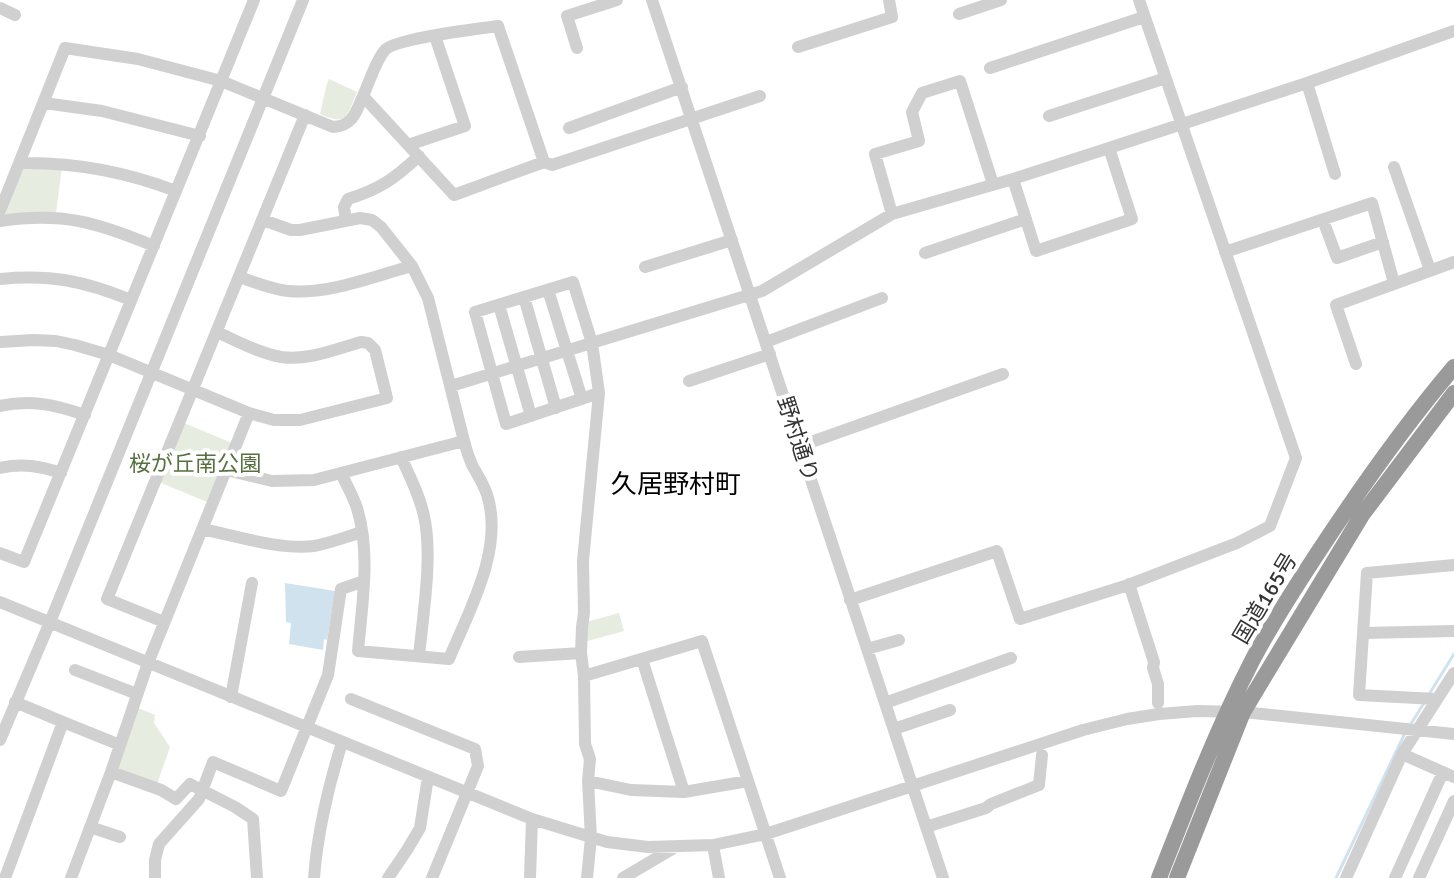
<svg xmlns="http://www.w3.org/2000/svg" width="1454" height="878" font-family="Signika,'Noto Sans JP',sans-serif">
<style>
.green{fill:#e6ecdf}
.water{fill:#cfe2ee}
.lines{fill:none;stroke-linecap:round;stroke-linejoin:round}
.stream{stroke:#cfe2ee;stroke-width:3}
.minor{stroke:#d0d0d0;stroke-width:12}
.highway{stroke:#9a9a9a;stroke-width:16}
.labels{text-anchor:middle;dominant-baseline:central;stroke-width:8;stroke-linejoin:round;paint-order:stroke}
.street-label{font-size:22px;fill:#333;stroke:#fff}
.park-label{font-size:22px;fill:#56703f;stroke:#fff}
.quarter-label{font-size:26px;fill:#000;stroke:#fff}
</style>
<rect width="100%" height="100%" fill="#fff"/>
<path class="green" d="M329,79L357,92C347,115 348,127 320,114L326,87Z
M26,167H62L56,213L7,215L6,213L22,170Z
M184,423L232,443L207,502L159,482Z
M619,613L624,631L584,642L586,622Z
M138,708L155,715L154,723L170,747L157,784L120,771L117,767Z"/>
<path class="water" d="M285,583L335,591L327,640L324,639L323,650L289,644L291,623L286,622Z"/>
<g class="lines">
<path class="stream" d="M1428,696L1454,654
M1409,727L1424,703
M1336,878L1405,733"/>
<path class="minor" d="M254,0L221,81L333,127C353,126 356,112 363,96
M652,0L943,878
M0,8L15,15
M959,14L1001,0
M498,26L544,162L454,195L363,96C369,83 376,60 385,50C396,38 478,29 498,26Z
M798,47L892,17L889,0
M577,48L567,16L617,0
M990,68L1144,17
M1307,83L1335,174
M44,103L102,111L200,136
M1049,116L1166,78
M569,128L682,87
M408,145L465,126L435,36
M544,162L552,165L760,96
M20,163C75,162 124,171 176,191
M1394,167L1430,270
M1013,179L1036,251L1132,219L1109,148
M0,211L65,48L138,59L221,81L24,562L0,553
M892,214L875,154L919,141L912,112L922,93L960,81L993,184
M263,220L291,230H300L360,218L372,220L381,227L412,266L428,298L464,441C466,449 469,458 472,465C478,476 485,486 488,498C503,551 469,611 449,659L358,651C362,603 371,554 357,508C353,496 346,484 341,473
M346,220L344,207L348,199C380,189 394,179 419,156
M1323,220L1337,258L1383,242
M0,221C63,212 96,222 154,246
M1225,252L1372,203L1394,283
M925,253L1026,219
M645,267L732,240
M240,277C256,283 271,289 288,291C328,295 374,276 412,266
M0,279C51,274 84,281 131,300
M573,282L592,343L599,393L506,424L475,312Z
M548,290L582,399
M524,297L556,408
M499,305L531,416
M0,342L34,340L56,341L75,345L109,355L249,413L274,420H300L387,398L375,350L368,343L361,342C336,349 308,361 281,357C259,353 237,341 217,332
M766,342L882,298
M1356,364L1336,305L1454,262
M689,381L770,354
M451,386L762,291L892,214L1013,179L1109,148L1307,83L1454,31
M0,406C30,399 56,405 85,415
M800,446L1003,374
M401,457C410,477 420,496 424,516C433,555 423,615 419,656
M0,468C22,463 40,466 61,473
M226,470L272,481L314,480L464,441
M202,529C236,536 279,550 314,546C330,543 346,537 362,532
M1129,584L1154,662L1153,668L1158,684V703
M850,600L997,551L1020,619L1125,586L1237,543L1270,526L1296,458L1139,0
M0,602L532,819L607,842L648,847L713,845L766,834L1083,730L1127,719L1159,714L1197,711L1243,712L1454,734
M164,622L107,599L305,115
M1363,633L1454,631
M867,649L899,640
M519,657L581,653
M642,659L684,792
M75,670L137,694
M584,676L702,641L780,878
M231,697L252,583
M351,699L475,749L478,766L432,878
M1436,699L1359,695L1367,573L1454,565
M15,702L63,722
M885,703L1011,658
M894,729L950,710
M0,740L50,622L303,0
M1402,754L1454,777
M111,772L161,790L176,799L190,784L235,807L253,819L257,878
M588,781L631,790L684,792L748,781
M90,827L120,837
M926,827L986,808L991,804L1039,785L1042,755
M713,845L719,878
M5,878L63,722L120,745
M71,878L111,772L148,663L249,413
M155,878V860L159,844L199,799L213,762L281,791L328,675L341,589L364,581
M314,878C317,835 329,783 342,743
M388,878L407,850L420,828L428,777
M530,878L532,819
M587,878L591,838L588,781L590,759L585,744L584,676L581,653L582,627L584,613L583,561L599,393
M623,878L672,849
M1346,878L1402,754L1454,673
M1395,878L1443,772
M1419,878L1454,801"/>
<path class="highway" d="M1159,878C1188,804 1217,729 1253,659C1272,623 1294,589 1317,554C1359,490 1404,426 1454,367
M1177,878L1243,712L1362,515L1454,393"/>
</g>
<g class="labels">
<g class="street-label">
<text transform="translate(798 439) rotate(72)">野村通り</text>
<text transform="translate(1265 598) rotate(-59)">国道165号</text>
</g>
<g class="park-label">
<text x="195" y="463">桜が丘南公園</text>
</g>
<g class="quarter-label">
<text x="676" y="485">久居野村町</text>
</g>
</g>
</svg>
